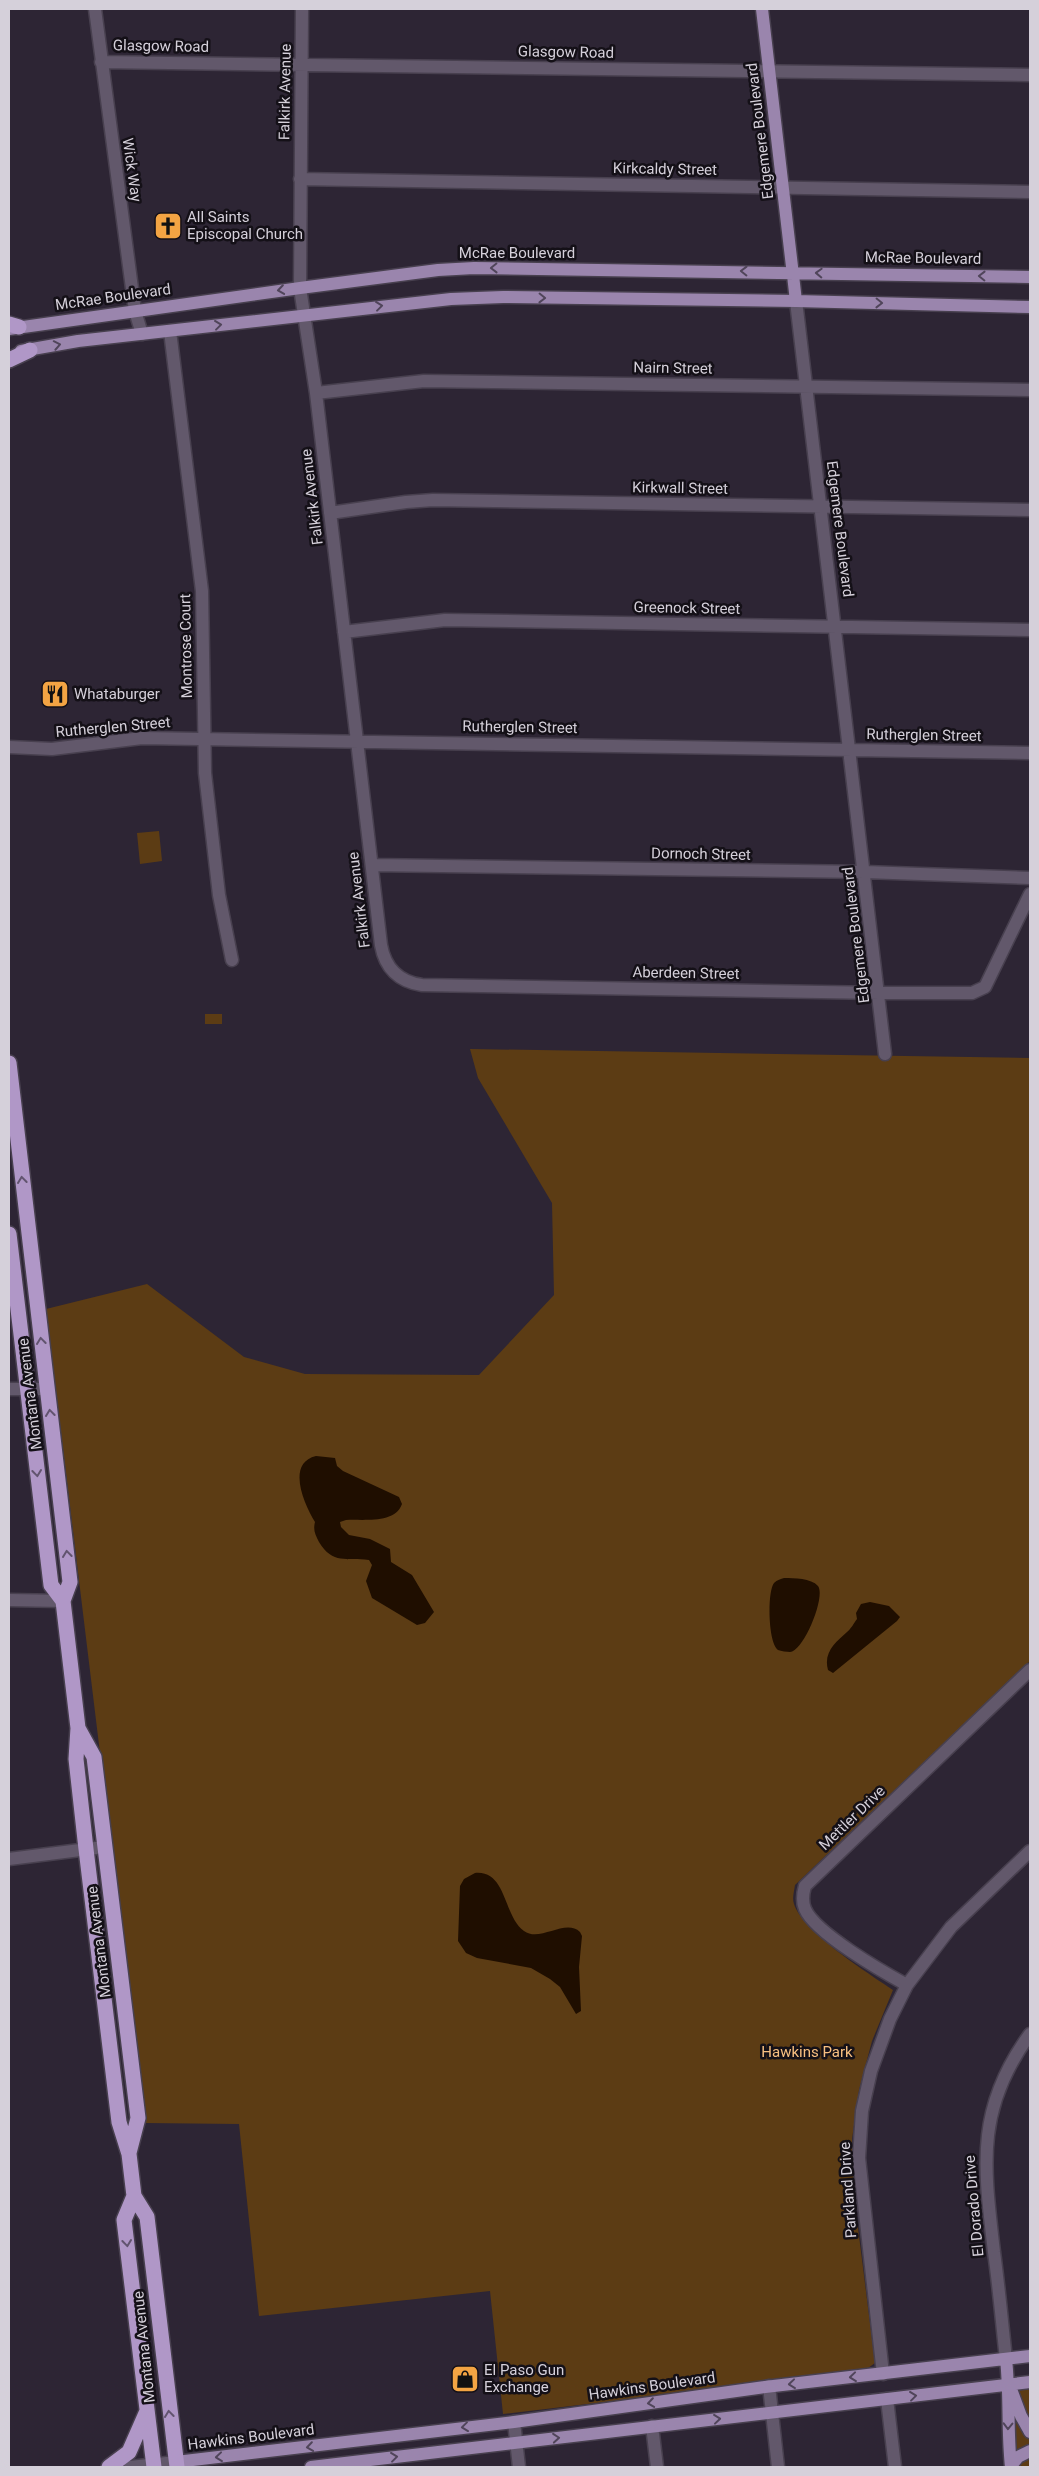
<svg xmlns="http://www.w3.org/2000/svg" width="1039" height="2476" font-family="Roboto,sans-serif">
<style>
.green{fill:#5c3c14}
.water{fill:#1f0e00}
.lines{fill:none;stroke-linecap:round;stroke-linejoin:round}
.minor-casing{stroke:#48404f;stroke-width:15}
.major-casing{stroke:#48404f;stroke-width:15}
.highway-casing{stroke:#48404f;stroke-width:18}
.minor{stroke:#62586b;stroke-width:12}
.major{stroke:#9a85ad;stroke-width:12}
.highway{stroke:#b097c7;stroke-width:15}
.oneway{stroke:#50455a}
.oneway2{stroke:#62546f}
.labels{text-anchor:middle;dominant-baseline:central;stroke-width:5;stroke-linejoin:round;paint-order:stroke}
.street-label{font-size:15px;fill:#d5d0da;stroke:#141017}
.poi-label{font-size:15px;fill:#d5d0da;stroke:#141017;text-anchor:start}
.park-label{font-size:15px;fill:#f9c081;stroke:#141017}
</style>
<rect width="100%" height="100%" fill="#2d2534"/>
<path class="green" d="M159,831L162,861L140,864L137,833Z
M205,1014H222V1024H205Z
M470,1049L1030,1058V1661L795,1885C794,1892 792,1898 794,1904C803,1932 868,1973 893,1990L872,2041L859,2090L852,2139L854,2196L875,2363L864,2371L503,2414L490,2291L259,2316L239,2124L145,2123L46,1309L147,1284L244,1357L305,1374L479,1375L554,1295L552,1203L478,1078Z
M1030,2389V2467H1017L1010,2392Z"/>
<path class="water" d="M316,1456L335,1458L337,1466L343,1471L399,1497L402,1504C395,1524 364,1519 346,1520L340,1522L341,1527L349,1535L370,1539L390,1549L391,1562L412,1575L434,1612L425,1623L417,1625L372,1598L366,1581L372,1565L369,1560C346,1557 333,1565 319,1542C315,1534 313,1530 315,1522C304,1504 286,1463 316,1456Z
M784,1578C794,1578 811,1578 818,1586C826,1596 804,1651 790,1652C787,1652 781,1651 778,1650C768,1643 767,1592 774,1583C777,1580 781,1579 784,1578Z
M870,1602L889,1606L900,1617L897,1621L833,1673L828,1670C823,1652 836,1642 847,1632C851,1629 854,1623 857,1619L856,1613L861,1604Z
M475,1873C507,1870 503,1916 524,1931C540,1943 565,1918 580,1932L582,1936L579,1967L581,2011L576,2014L560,1987L550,1979L531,1968L477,1958L466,1953L458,1941L460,1886L464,1879Z"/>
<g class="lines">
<g class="minor-casing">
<path id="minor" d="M95,9L135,311L142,334
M302,9L300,288L316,393L381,945C385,968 399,982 422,985L879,993H972L985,987L1030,894
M101,62L1030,75
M300,179L1030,192
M796,301L885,1054
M170,331L202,591L205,773L219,895L232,960
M316,393L424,381L1030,390
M330,513L406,502L433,500L1030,510
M344,632L445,620L1030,630
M9,747L52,749L142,738L1030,753
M372,865L865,872L1030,878
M9,1389H47
M9,1600L63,1601
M9,1859L96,1848
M907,1985C883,1972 815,1933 805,1909C802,1902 803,1893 805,1886L1030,1670
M1006,2359C1002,2323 999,2288 994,2252C984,2166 975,2109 1030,2034
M883,2374L859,2158L862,2111L871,2071L890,2019L907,1985L951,1927L1030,1851
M769,2386L778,2467
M887,2399L895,2467
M514,2422L519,2467
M652,2426L657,2467
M130,2467L176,2462"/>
</g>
<g class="major-casing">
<path id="major" d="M762,9L796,301
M9,329L300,288L438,270L474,268L1030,277
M21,351L78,341L451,299L503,297L796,301L1030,307
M1006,2359C1010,2395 1007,2431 1011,2467
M1011,2389L1021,2416L1030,2432
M176,2462L514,2422L765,2387L1030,2356
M1011,2466L1018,2457L1030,2451
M311,2467L1030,2382"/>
</g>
<g class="highway-casing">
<path id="highway" d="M9,324L19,327
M9,360L30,350
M9,1063L70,1582L63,1601L78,1728L76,1759L86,1849L119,2122L129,2154L134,2196L147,2217L177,2467
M9,1234L51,1585L63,1601
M78,1728L94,1757L138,2118L129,2153
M134,2196L124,2220L154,2467
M109,2467L129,2452L147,2411"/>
</g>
<use href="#minor" class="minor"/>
<use href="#major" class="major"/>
<use href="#highway" class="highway"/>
</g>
<defs><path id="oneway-chevron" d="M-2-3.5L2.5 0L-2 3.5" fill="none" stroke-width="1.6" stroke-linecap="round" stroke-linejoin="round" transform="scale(1.25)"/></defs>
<g class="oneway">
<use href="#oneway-chevron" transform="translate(494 268) rotate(179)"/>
<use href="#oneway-chevron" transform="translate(744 271) rotate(-179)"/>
<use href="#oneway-chevron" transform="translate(819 273) rotate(-178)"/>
<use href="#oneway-chevron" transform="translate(982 276) rotate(-179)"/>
<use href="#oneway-chevron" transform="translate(281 290) rotate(172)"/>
<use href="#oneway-chevron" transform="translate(542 298) rotate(1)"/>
<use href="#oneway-chevron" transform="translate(879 303) rotate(1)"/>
<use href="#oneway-chevron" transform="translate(379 306) rotate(-7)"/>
<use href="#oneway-chevron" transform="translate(218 325) rotate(-7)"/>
<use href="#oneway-chevron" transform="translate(57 345) rotate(-11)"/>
<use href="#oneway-chevron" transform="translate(853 2377) rotate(174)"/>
<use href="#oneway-chevron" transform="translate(792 2384) rotate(174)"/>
<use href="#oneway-chevron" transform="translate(913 2396) rotate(-7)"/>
<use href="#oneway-chevron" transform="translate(651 2403) rotate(172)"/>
<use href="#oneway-chevron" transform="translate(717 2419) rotate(-6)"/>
<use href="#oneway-chevron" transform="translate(1008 2426) rotate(91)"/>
<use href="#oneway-chevron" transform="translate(465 2427) rotate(173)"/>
<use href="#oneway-chevron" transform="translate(556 2438) rotate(-5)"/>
<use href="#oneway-chevron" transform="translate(310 2447) rotate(172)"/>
<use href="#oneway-chevron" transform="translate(219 2457) rotate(174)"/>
<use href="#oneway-chevron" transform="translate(394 2457) rotate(-7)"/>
</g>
<g class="oneway2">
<use href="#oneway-chevron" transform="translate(22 1180) rotate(-97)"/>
<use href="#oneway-chevron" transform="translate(41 1341) rotate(-97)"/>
<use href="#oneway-chevron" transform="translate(50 1413) rotate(-97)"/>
<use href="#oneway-chevron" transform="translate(37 1473) rotate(83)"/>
<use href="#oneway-chevron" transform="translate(67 1554) rotate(-97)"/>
<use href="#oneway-chevron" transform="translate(127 2243) rotate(83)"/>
<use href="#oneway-chevron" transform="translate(169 2414) rotate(-97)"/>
</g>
<defs>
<g id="church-square" transform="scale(1.4375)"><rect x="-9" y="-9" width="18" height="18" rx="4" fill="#f3a443" stroke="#141017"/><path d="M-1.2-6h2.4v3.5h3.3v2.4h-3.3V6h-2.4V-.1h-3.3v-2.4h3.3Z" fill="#111"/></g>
<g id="restaurant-square" transform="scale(1.4375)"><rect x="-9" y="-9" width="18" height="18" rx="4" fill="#f3a443" stroke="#141017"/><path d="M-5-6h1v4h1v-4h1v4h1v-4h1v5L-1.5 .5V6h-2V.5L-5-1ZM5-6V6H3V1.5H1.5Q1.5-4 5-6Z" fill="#111"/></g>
<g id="shop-square" transform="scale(1.4375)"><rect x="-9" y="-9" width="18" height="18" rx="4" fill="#f3a443" stroke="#141017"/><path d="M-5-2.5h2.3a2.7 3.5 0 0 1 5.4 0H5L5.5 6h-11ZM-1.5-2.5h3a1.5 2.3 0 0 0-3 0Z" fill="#111"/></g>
</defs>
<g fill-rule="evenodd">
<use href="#church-square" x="168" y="226"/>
<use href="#restaurant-square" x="55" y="694"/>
<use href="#shop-square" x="465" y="2379"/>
</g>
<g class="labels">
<g class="street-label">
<text transform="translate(161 46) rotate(1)">Glasgow Road</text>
<text transform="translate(566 52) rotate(1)">Glasgow Road</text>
<text transform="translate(285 92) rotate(-89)">Falkirk Avenue</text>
<text transform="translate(760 131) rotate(-97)">Edgemere Boulevard</text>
<text transform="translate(665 169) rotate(1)">Kirkcaldy Street</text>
<text transform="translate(132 170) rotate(82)">Wick Way</text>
<text x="517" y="253">McRae Boulevard</text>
<text transform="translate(923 258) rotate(1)">McRae Boulevard</text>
<text transform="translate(113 297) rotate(-8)">McRae Boulevard</text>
<text transform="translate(673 368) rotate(1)">Nairn Street</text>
<text transform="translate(680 488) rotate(1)">Kirkwall Street</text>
<text transform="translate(312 497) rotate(-97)">Falkirk Avenue</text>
<text transform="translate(840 529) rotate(83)">Edgemere Boulevard</text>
<text transform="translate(687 608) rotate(1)">Greenock Street</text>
<text transform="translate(186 646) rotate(-91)">Montrose Court</text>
<text transform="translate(113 727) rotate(-5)">Rutherglen Street</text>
<text transform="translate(520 727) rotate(1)">Rutherglen Street</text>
<text transform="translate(924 735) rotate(1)">Rutherglen Street</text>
<text transform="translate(701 854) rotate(1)">Dornoch Street</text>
<text transform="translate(359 900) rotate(-97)">Falkirk Avenue</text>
<text transform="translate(856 935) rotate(-97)">Edgemere Boulevard</text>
<text transform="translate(686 973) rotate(1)">Aberdeen Street</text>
<text transform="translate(30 1394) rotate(-97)">Montana Avenue</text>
<text transform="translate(852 1818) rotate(-44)">Mettler Drive</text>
<text transform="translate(99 1942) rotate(-97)">Montana Avenue</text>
<text transform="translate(848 2190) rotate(-94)">Parkland Drive</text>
<text transform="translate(974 2206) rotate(-95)">El Dorado Drive</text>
<text transform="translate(144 2347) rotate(-96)">Montana Avenue</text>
<text transform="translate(652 2386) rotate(-8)">Hawkins Boulevard</text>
<text transform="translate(251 2437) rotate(-7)">Hawkins Boulevard</text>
</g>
<g class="poi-label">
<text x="187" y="217">All Saints<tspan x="187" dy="17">Episcopal Church</tspan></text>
<text x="74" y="694">Whataburger</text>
<text x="484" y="2370">El Paso Gun<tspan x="484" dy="17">Exchange</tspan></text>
</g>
<g class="park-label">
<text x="807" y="2052">Hawkins Park</text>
</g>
</g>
<rect width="1039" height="2476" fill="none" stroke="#d5d0da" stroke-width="20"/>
</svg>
